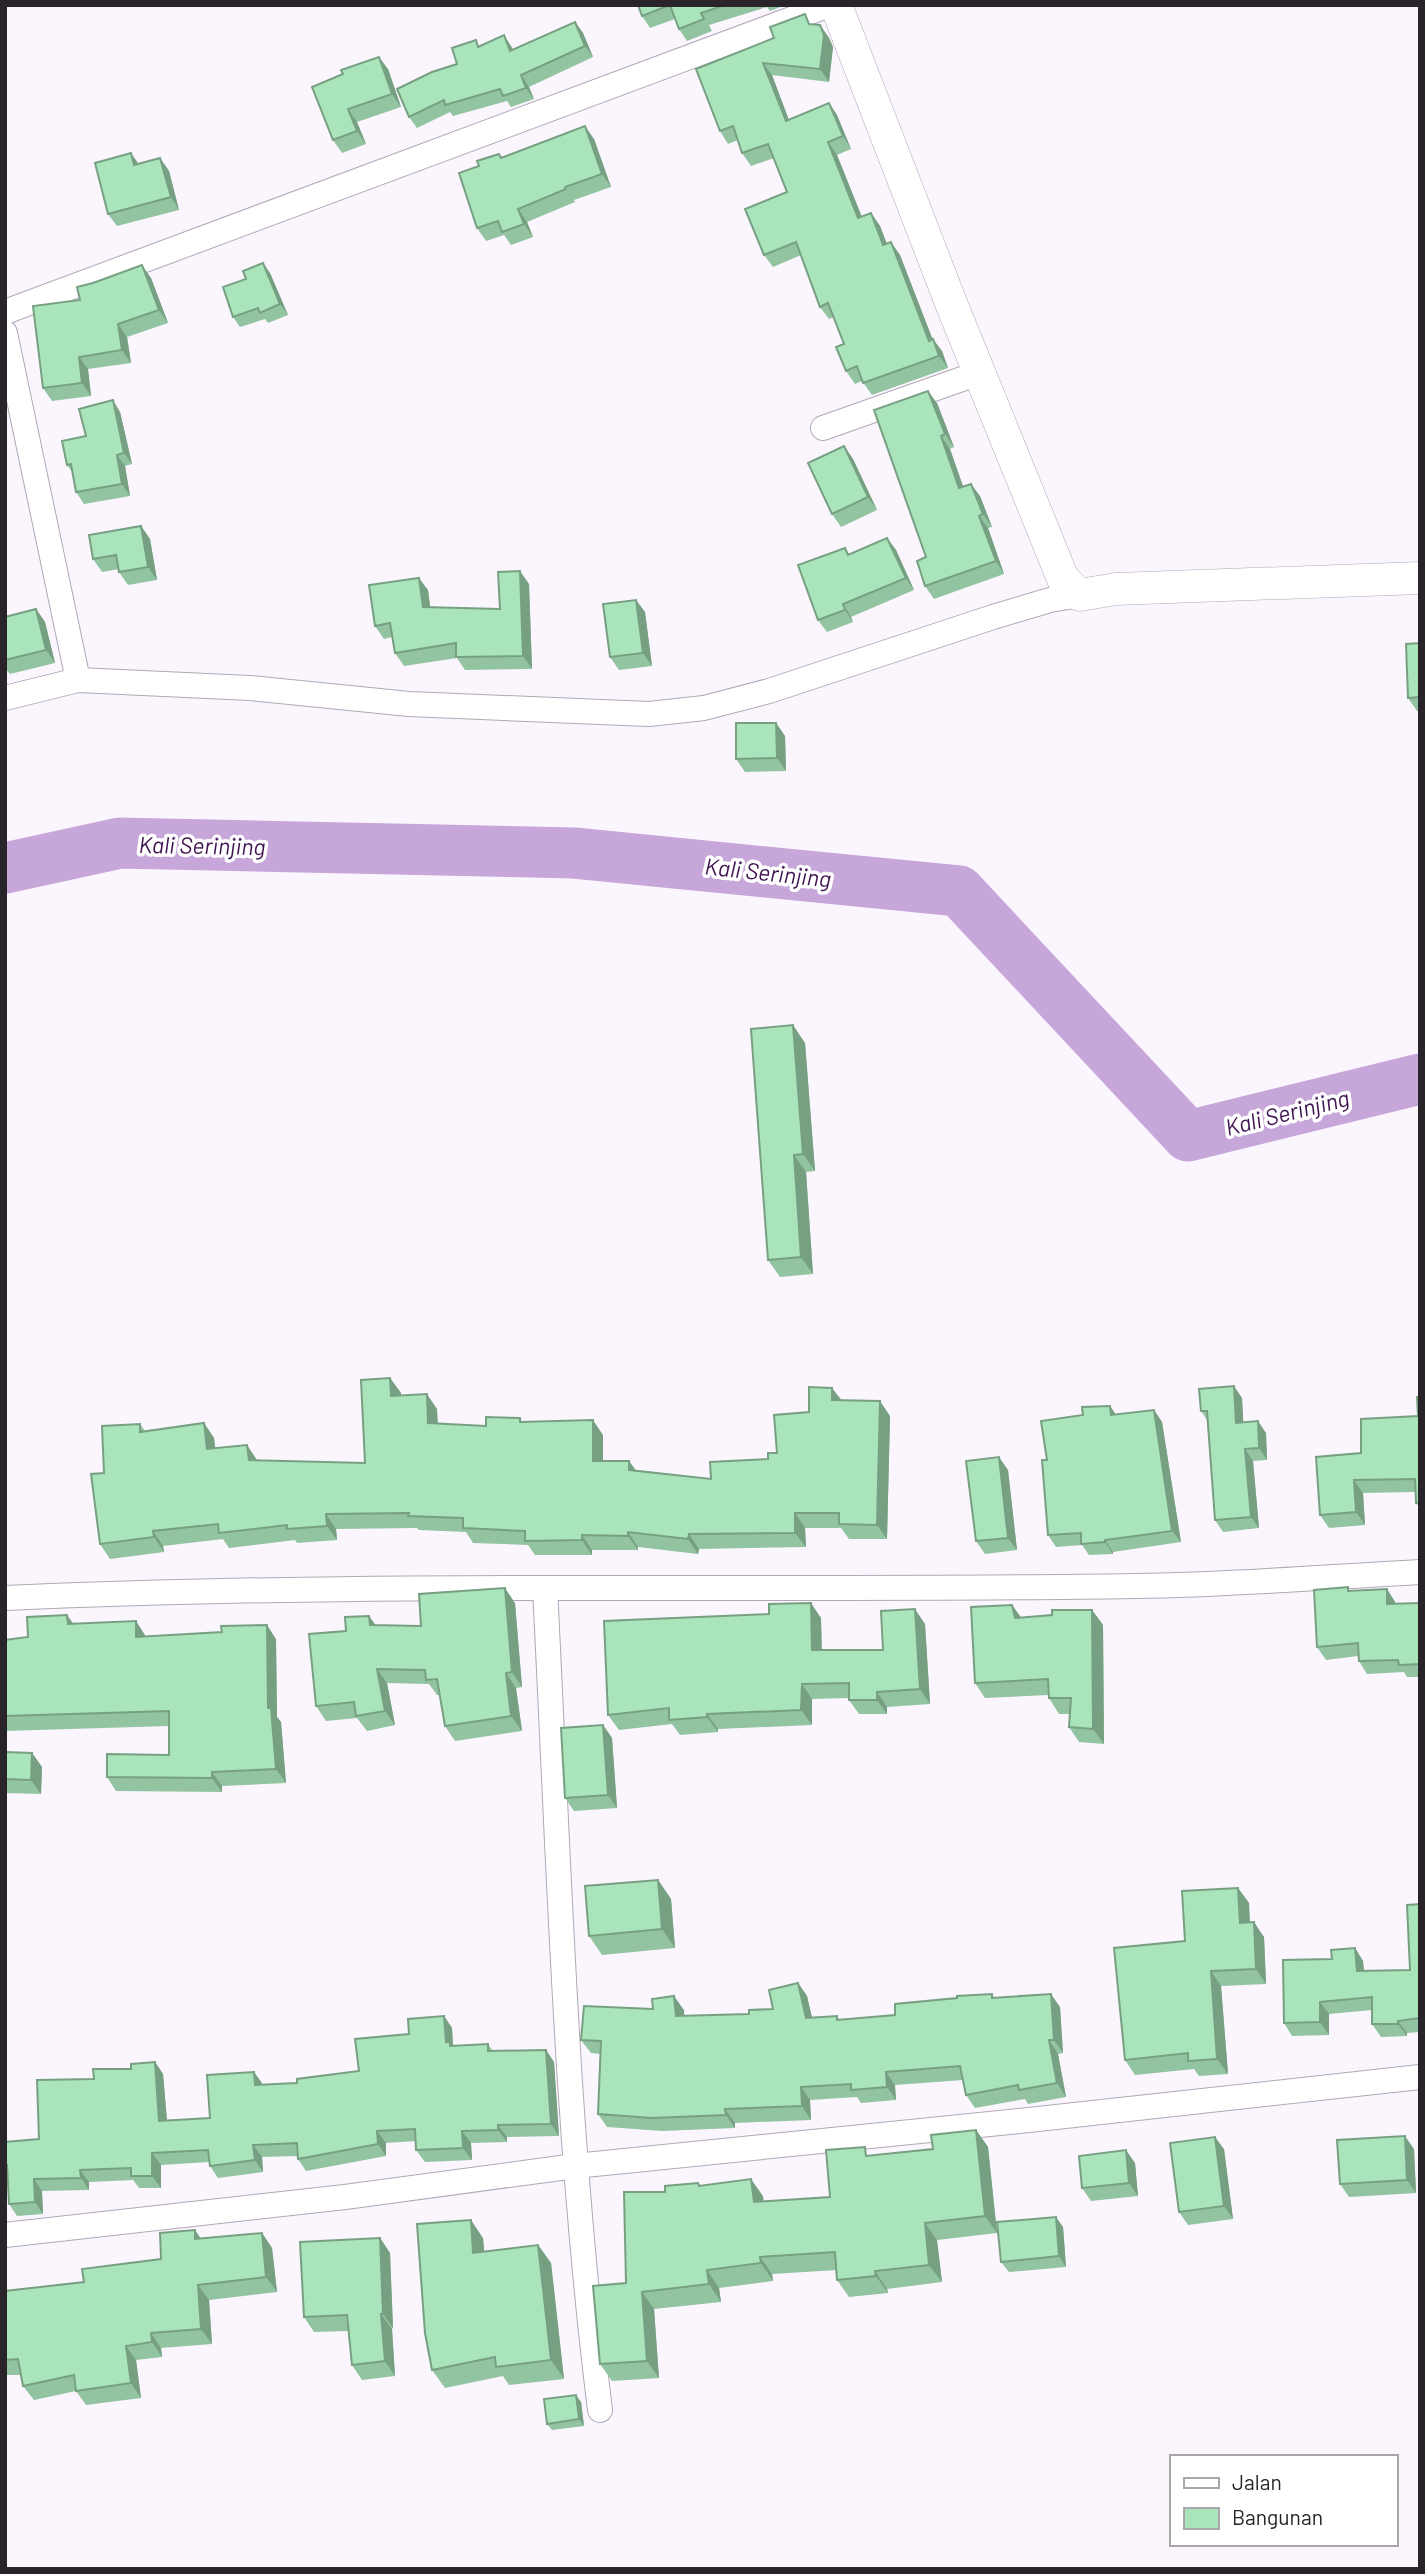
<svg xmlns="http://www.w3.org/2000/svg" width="1425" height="2574" font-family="Barlow,sans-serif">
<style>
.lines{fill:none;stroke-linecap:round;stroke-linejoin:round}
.river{stroke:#c7a6da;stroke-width:51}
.minor-casing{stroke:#b1a8b6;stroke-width:26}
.tertiary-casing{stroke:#b1a8b6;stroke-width:33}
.minor{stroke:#fff;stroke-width:24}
.tertiary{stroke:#fff;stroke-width:32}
.wall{fill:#92c4a1}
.shaded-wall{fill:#77a083}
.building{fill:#aae4bb;stroke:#77a083;stroke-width:2}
.labels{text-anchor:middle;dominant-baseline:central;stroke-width:7;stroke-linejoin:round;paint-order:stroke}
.water-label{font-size:23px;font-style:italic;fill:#3e1451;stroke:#fff}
</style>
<rect width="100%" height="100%" fill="#fbf5fe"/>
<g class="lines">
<path class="river" d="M5,868L120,843L574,853L959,891L1188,1136L1420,1079"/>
<g class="minor-casing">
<path id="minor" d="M5,312L829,5
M5,333L78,680
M823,428L979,373
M5,698L78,680L250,688L409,704L649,714L704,708L769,691L993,617L1050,600L1080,595
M545,1588C559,1862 566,2138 600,2410
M5,1598C382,1581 759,1592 1136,1586C1230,1585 1325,1577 1420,1572
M5,2235L345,2197L575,2166L1029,2120L1420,2077"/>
</g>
<g class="tertiary-casing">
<path id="tertiary" d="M836,5L951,303L1063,579L1080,595L1116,589L1420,578"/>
</g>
<use href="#minor" class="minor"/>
<use href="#tertiary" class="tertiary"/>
</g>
<path class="wall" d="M638,5H786L770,11L767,7L709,25L712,31L687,41L679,29L675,19L650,28L642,16Z
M575,22L583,33L593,57L529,87L534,99L511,107L507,101L453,116L450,112L417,128L409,117L457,64L511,46L513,50Z
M813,25H820L829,38L833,47L829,82L772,75L789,120L829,103L837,115L851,149L837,155L862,217L871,213L880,226L887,244L900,255L932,339L942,351L948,368L872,395L862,381L855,384L846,371L844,344L834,317L829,319L820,307L801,255L773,267L764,255L787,192L774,158L751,166L742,153L738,140L728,144L720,131L696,69Z
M388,69L401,107L357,122L366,144L342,153L333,140L312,87Z
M594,139L611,187L574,200L575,202L527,222L533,237L511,245L504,235L486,241L477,228L479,166L502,158Z
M160,158L169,171L179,210L117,226L108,214L138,164Z
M270,273L288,315L268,323L265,319L240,327L233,317Z
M151,278L168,323L127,337L131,363L88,369L91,396L52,401L43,388L80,300Z
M937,403L954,447L950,449L963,486L980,496L992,527L988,528L1004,574L934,599L925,586L926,557Z
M120,412L132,464L125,466L130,496L84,504L76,492L73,473L67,465L86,436Z
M844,446L853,459L877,510L841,527L832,514Z
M141,526L150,539L157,580L128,585L119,572V569L102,572L93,559Z
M887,538L896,550L914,590L851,617L853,622L827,632L818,620L849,554Z
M529,584L532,669L465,670L457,658L404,666L395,653L392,637L384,639L375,626L428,590L430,607L500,609Z
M636,600L645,612L652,666L619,670L610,657Z
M36,609L45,622L55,663L10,674L5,668V616Z
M1420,643V710L1417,711L1408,698Z
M776,723L785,736L786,771L745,772L736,759Z
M805,1043L815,1171L806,1172L813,1274L780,1277L768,1260Z
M390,1378L401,1393V1396L437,1409L438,1424L486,1426L520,1418L522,1422L603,1435V1461H629L636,1470L711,1479L768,1459L777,1453L809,1412L841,1401L890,1416L887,1539H849L841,1528H805L806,1547L699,1549L698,1554L638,1547V1550H592V1555H535L528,1545L473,1543L466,1532L419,1530L417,1528L336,1529L337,1540L297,1543L295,1540L229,1548L223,1539L163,1546L164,1552L110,1559L100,1544L104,1473L140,1424L145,1431L204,1423L214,1438L215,1448L257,1460L365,1463Z
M1420,1397V1509L1416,1503L1415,1492L1363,1493L1365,1525L1329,1528L1320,1515L1361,1453L1418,1416Z
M1242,1398L1243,1422L1266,1433L1267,1460L1253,1461L1259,1528L1223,1532L1215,1520L1207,1420L1201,1411Z
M1110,1406L1116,1415L1154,1410L1162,1422L1181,1542L1113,1552V1554L1089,1555L1082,1545L1056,1547L1048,1535L1047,1460L1083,1415Z
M1008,1470L1017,1550L985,1554L976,1541Z
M1348,1587L1350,1591L1387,1589L1395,1602L1396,1604L1420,1603V1677H1407L1404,1672L1367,1674L1359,1661L1358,1656L1326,1660L1317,1647Z
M515,1603L522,1687L516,1688L522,1731L455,1741L445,1726L440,1695H437L429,1684L387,1683L395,1725L367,1731L357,1718L326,1721L316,1706L346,1631L376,1625L421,1626Z
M1012,1605L1021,1618L1092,1610L1103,1625L1104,1744L1079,1742L1069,1727L1070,1714H1059L1049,1698V1695L985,1698L975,1683Z
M821,1618L822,1650H883L925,1624L930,1704L887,1707V1714H859L849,1700V1698L812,1699V1725L718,1729V1732L680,1735L672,1724L619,1730L608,1715Z
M136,1621L145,1637L276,1639L277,1717L281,1722L286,1783L222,1786V1792L116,1791L107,1777L169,1755V1726L5,1731V1640L28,1637L73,1624Z
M603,1725L612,1738L617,1808L574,1811L565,1798Z
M5,1752L32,1753L42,1767L41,1794L5,1793Z
M658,1880L671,1899L675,1948L602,1955L589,1936Z
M1238,1888L1249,1903L1250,1922L1264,1937L1266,1984L1221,1986L1228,2074L1199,2076L1194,2069L1135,2075L1125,2060L1185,1941Z
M1420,1904V2032L1407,2033V2036L1381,2037L1372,2024V2010L1329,2014V2035L1292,2036L1284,2023L1332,1959L1355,1948L1363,1961L1364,1971L1410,1970Z
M798,1983L807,1996L812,2017L837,2016L839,2019L895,2015L957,1998L992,1994L994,1997L1060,2007L1063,2053L1058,2054L1066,2097L1028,2104L1025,2099L975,2108L966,2095L963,2080L895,2085L896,2100L861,2103L857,2097L810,2100L811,2120L735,2123V2128L662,2131L607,2127L598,2114L600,2054L591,2053L581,2040L653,2009L684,2010V2016L749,2014L773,2009Z
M444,2016L452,2028L453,2046L488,2044L493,2051L546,2050L554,2062L559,2136L507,2137V2142L471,2143L472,2160L425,2162L416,2150V2141L386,2143V2156L306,2171L298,2159V2156L262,2157L263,2172L218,2178L210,2166L209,2162L161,2165V2188H139L133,2180L89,2182V2190L42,2191L43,2214L17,2216L9,2204L8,2178H5V2142L39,2139L94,2079L131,2069L155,2062L163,2074L167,2120L210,2118L262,2083V2085L297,2083L359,2071L409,2034Z
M976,2130L988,2147L997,2233L937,2240L942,2282L887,2289L888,2293L849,2297L837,2280V2270L772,2274L773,2281L719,2288L721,2302L654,2309L659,2378L612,2381L600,2364L626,2283L665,2192L698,2183L700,2185L763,2196V2201L830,2197L871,2155L933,2149Z
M1224,2149L1233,2219L1188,2225L1179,2212Z
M1414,2149L1416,2193L1349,2197L1340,2184Z
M1135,2163L1138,2196L1091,2201L1082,2188Z
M1063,2227L1066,2267L1009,2272L1001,2262Z
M195,2230L200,2238L262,2233L272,2248L277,2292L209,2300L212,2344L161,2348L162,2357L136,2360L141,2398L86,2405L76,2391L34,2400L23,2386L21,2375H5V2287L8,2291L84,2282L161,2259Z
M380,2238L390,2253L393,2328L392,2329L395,2376L362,2380L352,2365L348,2331L314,2332L304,2317Z
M483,2238L484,2251L538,2245L551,2263L564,2379L509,2385L503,2376L445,2388L432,2370Z
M581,2402L584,2426L552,2430L547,2424Z"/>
<path class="shaded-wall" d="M575,22L583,33L593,57L585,46Z
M820,25L829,38L833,47L829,82L820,69Z
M504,35L511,46L518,62L510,51Z
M379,57L388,69L401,107L392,94Z
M763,63L772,75L794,134L786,121Z
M521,75L529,87L534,99L526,88Z
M829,103L837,115L851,149L843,136Z
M348,109L357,122L366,144L357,131Z
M585,126L594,139L611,187L602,174Z
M828,142L837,155L867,230L858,218Z
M131,153L140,166L134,165Z
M160,158L169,171L179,210L171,197Z
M518,209L527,222L533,237L524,224Z
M871,213L880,226L892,258L883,245Z
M891,242L900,255L938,353L929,341Z
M263,263L270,273L288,315L280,304Z
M142,265L151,278L168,323L159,310Z
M118,324L127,337L131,363L122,350Z
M933,339L942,351L948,368L939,356Z
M79,357L88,369L91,396L82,383Z
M928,391L937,403L954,447L945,434Z
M113,400L120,412L132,464L124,453Z
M941,436L950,449L968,501L959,488Z
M844,446L853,459L877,510L868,497Z
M117,455L125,466L130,496L122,484Z
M971,484L980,496L992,527L983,514Z
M979,516L988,528L1004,574L996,561Z
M141,526L150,539L157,580L148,567Z
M887,538L896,550L914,590L906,578Z
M520,571L529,584L532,669L523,656Z
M419,578L428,590L432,620L423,607Z
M636,600L645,612L652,666L643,653Z
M843,604L851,617L853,622L845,610Z
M36,609L45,622L55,663L46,650Z
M776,723L785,736L786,771L777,758Z
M793,1025L805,1043L815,1171L803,1154Z
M794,1155L806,1172L813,1274L801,1257Z
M390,1378L401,1393V1411L391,1396Z
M1234,1386L1242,1398L1244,1434L1236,1423Z
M832,1388L843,1402L832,1400Z
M427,1394L437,1409L438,1438L428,1423Z
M880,1401L890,1416L887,1539L877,1525Z
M1110,1406L1118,1418L1111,1415Z
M1154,1410L1162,1422L1181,1542L1172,1531Z
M593,1420L603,1435V1475L593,1461Z
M1258,1421L1266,1433L1267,1460L1259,1448Z
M204,1423L214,1438L217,1463L207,1449Z
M247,1445L257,1460L259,1474L249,1460Z
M1245,1449L1253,1461L1259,1528L1251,1517Z
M999,1457L1008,1470L1017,1550L1008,1538Z
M629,1461L639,1476L629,1470Z
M1354,1480L1363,1493L1365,1525L1356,1512Z
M795,1513L805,1528L806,1547L795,1533Z
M326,1514L336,1529L337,1540L327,1526Z
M153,1531L163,1546L164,1552L154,1537Z
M628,1532L638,1547V1550L628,1536Z
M689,1534L699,1549L698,1554L688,1539Z
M582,1535L592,1550V1555L582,1540Z
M1105,1540L1113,1552V1554L1105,1542Z
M505,1588L515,1603L522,1687L512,1672Z
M1387,1589L1395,1602L1396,1616L1387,1604Z
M811,1603L821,1618L822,1665L812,1650Z
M1012,1605L1023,1620L1015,1618Z
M915,1609L925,1624L930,1704L920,1689Z
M1092,1610L1103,1625L1104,1744L1093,1729Z
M67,1615L77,1629L68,1624Z
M369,1616L380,1631L370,1625Z
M136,1621L145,1635L146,1651L136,1637Z
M267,1625L276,1639L277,1717L281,1722L286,1783L276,1769L268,1708Z
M377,1669L387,1683L395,1725L385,1711Z
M506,1673L516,1688L522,1731L511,1716Z
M802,1684L812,1699V1725L801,1710Z
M877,1692L887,1707V1714L877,1700Z
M707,1714L718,1729V1732L707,1717Z
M603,1725L612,1738L617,1808L608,1795Z
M32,1753L42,1767L41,1794L31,1780Z
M212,1772L222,1786V1792L212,1778Z
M658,1880L671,1899L675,1948L662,1929Z
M1238,1888L1249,1903L1250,1938L1240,1923Z
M1254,1922L1264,1937L1266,1984L1256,1969Z
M1355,1948L1363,1961L1365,1984L1357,1971Z
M1211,1971L1221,1986L1228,2074L1217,2059Z
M798,1983L807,1996L815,2031L806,2018Z
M1051,1994L1060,2007L1063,2053L1054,2040Z
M674,1996L684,2010L685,2030L676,2016Z
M1320,2002L1329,2014V2035L1320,2022Z
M444,2016L452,2028L453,2047L458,2054L446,2042Z
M1398,2021L1407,2033V2036L1398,2024Z
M1049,2040L1058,2054L1066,2097L1057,2083Z
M546,2050L554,2062L559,2136L551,2124Z
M155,2062L163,2074L168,2132L159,2121Z
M254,2072L262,2083L263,2097L255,2085Z
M886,2072L895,2085L896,2100L887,2087Z
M801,2087L810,2100L811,2120L802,2106Z
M725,2109L735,2123V2128L726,2115Z
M498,2125L507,2137V2142L498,2130Z
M976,2130L988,2147L997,2233L985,2216Z
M377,2131L386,2143V2156L378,2144Z
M462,2131L471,2143L472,2160L463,2148Z
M1405,2136L1414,2149L1416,2193L1407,2180Z
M1215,2137L1224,2149L1233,2219L1224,2206Z
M253,2145L262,2157L263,2172L255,2160Z
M1126,2150L1135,2163L1138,2196L1129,2183Z
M152,2153L161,2165V2188L152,2176Z
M80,2170L89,2182V2190L81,2178Z
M34,2179L42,2191L43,2214L35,2202Z
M751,2179L763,2196L766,2219L754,2202Z
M1056,2217L1063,2227L1066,2267L1059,2256Z
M471,2220L483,2238L486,2271L473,2253Z
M925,2223L937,2240L942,2282L929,2265Z
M195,2230L205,2245L195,2239Z
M262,2233L272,2248L277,2292L266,2277Z
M380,2238L390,2253L393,2328L383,2314Z
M538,2245L551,2263L564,2379L551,2360Z
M760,2257L772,2274L773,2281L761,2263Z
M707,2270L719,2288L721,2302L709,2284Z
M875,2271L887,2289L888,2293L876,2276Z
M198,2285L209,2300L212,2344L201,2329Z
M642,2292L654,2309L659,2378L647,2361Z
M381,2314L392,2329L395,2376L385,2361Z
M151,2333L161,2348L162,2357L152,2342Z
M126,2346L136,2360L141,2398L131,2383Z
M576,2395L581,2402L584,2426L579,2419Z"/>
<path class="building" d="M638,5H670L642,16Z
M670,5H725L701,13L704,19L679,29Z
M805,14L809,24L820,25L824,35L820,69L763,63L786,121L829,103L843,136L828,142L858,218L871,213L883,245L891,242L929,341L933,339L939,356L863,383L857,366L846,371L836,347L844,344L828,303L820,307L796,242L764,255L745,209L787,192L768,144L742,153L733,126L720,131L696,69L774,38L770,27Z
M575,22L585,46L521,75L526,88L503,96L500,89L445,105L444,100L409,117L397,89L432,72L457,64L452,48L476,40L478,47L504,35L510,51Z
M379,57L392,94L348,109L357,131L333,140L312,87L343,74L341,70Z
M585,126L602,174L565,187L566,189L518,209L524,224L502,232L498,221L477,228L459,173L479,166L477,161L499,154L501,158Z
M131,153L134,165L160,158L171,197L108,214L95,163Z
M263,263L280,304L260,313L258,308L233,317L223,287L246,279L243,271Z
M142,265L159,310L118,324L122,350L79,357L82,383L43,388L33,306L80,300L77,287L93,283Z
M928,391L945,434L941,436L959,488L971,484L983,514L979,516L996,561L925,586L917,561L926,557L874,410Z
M113,400L124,453L117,455L122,484L76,492L71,464L67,465L62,441L86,436L79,409Z
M844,446L868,497L832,514L808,463Z
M141,526L148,567L119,572L116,555L93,559L89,535Z
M887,538L906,578L843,604L845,610L818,620L798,565L845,548L848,555Z
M520,571L523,656L456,657V643L395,653L390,623L375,626L369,585L419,578L423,607L500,609L498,572Z
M636,600L643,653L610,657L603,604Z
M36,609L46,650L5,660V617Z
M1420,643V697L1408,698L1406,644Z
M736,723H776L777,758L736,759Z
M793,1025L803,1154L794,1155L801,1257L768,1260L751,1029Z
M390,1378L391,1396L427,1394L428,1423L486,1426V1417L520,1418V1422L593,1420V1461H629V1470L711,1479L710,1462L768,1459V1453H777L774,1415L809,1412V1387L832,1388V1400L880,1401L877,1525L839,1524V1513H795V1533L689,1534L688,1539L628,1532V1536L582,1535V1540L525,1541V1531L463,1528V1518L408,1516L409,1513L326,1514L327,1526L287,1529V1525L219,1533L218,1524L153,1531L154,1537L100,1544L91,1474L104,1473L102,1426L140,1424V1432L204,1423L207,1449L247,1445L249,1460L365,1463L361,1380Z
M1234,1386L1236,1423L1258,1421L1259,1448L1245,1449L1251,1517L1215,1520L1207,1411H1201L1199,1389Z
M1417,1397H1420V1503H1416L1415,1479L1354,1480L1356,1512L1320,1515L1316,1457L1361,1453V1419L1418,1416Z
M1110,1406L1111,1415L1154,1410L1172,1531L1105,1540V1542L1081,1544V1533L1048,1535L1042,1460H1047L1041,1421L1083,1415L1082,1407Z
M999,1457L1008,1538L976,1541L966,1461Z
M1348,1587V1591L1387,1589V1604L1420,1603V1664L1399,1665L1398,1660L1359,1661L1358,1643L1317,1647L1314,1590Z
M505,1588L512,1672L506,1673L511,1716L445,1726L437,1679L426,1680L425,1670L377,1669L385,1711L356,1716L354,1702L316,1706L309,1634L346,1631L345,1617L369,1616L370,1625L421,1626L419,1594Z
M811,1603L812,1650H883L881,1611L915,1609L920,1689L877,1692V1700H849V1683L802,1684L801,1710L707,1714V1717L669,1720V1708L608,1715L604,1621L769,1614V1604Z
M1012,1605L1015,1618L1052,1615V1610H1092L1093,1729L1069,1727L1071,1698H1049L1048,1679L975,1683L971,1607Z
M67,1615L68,1624L136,1621V1637L222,1632L221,1626L267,1625L268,1708H271L276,1769L212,1772V1778L107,1777V1754L169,1755V1711L5,1716V1640L28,1637L27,1617Z
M603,1725L608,1795L565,1798L561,1728Z
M5,1752L32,1753L31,1780L5,1779Z
M658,1880L662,1929L589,1936L585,1886Z
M1238,1888L1240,1923L1254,1922L1256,1969L1211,1971L1217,2059L1188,2061V2053L1125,2060L1114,1948L1185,1941L1182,1891Z
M1420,1904V2018L1398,2021V2024H1372V1997L1320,2002V2022L1284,2023L1283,1960L1332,1959L1331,1950L1355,1948L1357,1971L1410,1970L1407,1905Z
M798,1983L806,2018L837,2016V2020L895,2015V2004L957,1998V1996L992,1994V1998L1051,1994L1054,2040H1049L1057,2083L1019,2090L1018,2085L966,2095L960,2066L886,2072L887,2087L851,2090V2084L801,2087L802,2106L725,2109L726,2115L652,2118L598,2114L601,2041L581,2040L584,2006L653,2009L652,1999L674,1996L676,2016L749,2014V2010L773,2009L769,1990Z
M444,2016L446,2042H450V2046L488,2044V2051L546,2050L551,2124L498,2125V2130L462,2131L463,2148L416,2150L415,2129L377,2131L378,2144L298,2159L297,2143L253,2145L255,2160L210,2166L208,2150L152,2153V2176H131V2168L80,2170L81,2178L34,2179L35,2202L9,2204L7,2165H5V2142L39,2139L37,2080L94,2079L93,2069H131V2064L155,2062L159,2121L210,2118L207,2075L254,2072L255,2085L297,2083V2079L359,2071L355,2039L409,2034L408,2019Z
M976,2130L985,2216L925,2223L929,2265L875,2271L876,2276L837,2280L835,2252L760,2257L761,2263L707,2270L709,2284L642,2292L647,2361L600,2364L593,2286L626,2283L624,2192H665V2186L698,2183L699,2186L751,2179L754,2202L830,2197L826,2150L865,2147L866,2156L933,2149L931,2135Z
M1405,2136L1407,2180L1340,2184L1337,2140Z
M1215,2137L1224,2206L1179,2212L1170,2143Z
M1126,2150L1129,2183L1082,2188L1079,2156Z
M1056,2217L1059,2256L1001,2262L997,2222Z
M471,2220L473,2253L538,2245L551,2360L496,2367L495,2357L432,2370L425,2333L417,2224Z
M195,2230V2239L262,2233L266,2277L198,2285L201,2329L151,2333L152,2342L126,2346L131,2383L76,2391L74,2375L23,2386L18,2359L5,2360V2291L84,2282L82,2269L161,2259L160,2233Z
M380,2238L383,2314H381L385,2361L352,2365L347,2315L304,2317L300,2242Z
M576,2395L579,2419L547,2424L544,2399Z"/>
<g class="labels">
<g class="water-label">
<text transform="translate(202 845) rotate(1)">Kali Serinjing</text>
<text transform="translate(768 872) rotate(6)">Kali Serinjing</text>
<text transform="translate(1287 1112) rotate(-14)">Kali Serinjing</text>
</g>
</g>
<rect width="1425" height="2574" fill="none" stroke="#28242a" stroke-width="14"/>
<rect x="1170" y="2455" width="228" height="91" fill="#ffffff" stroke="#a9a7aa" stroke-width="2"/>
<rect x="1184" y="2478" width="35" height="10" fill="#ffffff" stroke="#a9a7aa" stroke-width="2"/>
<text x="1232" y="2490" font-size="21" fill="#28242a">Jalan</text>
<rect x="1184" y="2508" width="35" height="21" fill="#aae4bb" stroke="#a9a7aa" stroke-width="2"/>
<text x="1232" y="2525" font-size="21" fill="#28242a">Bangunan</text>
</svg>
